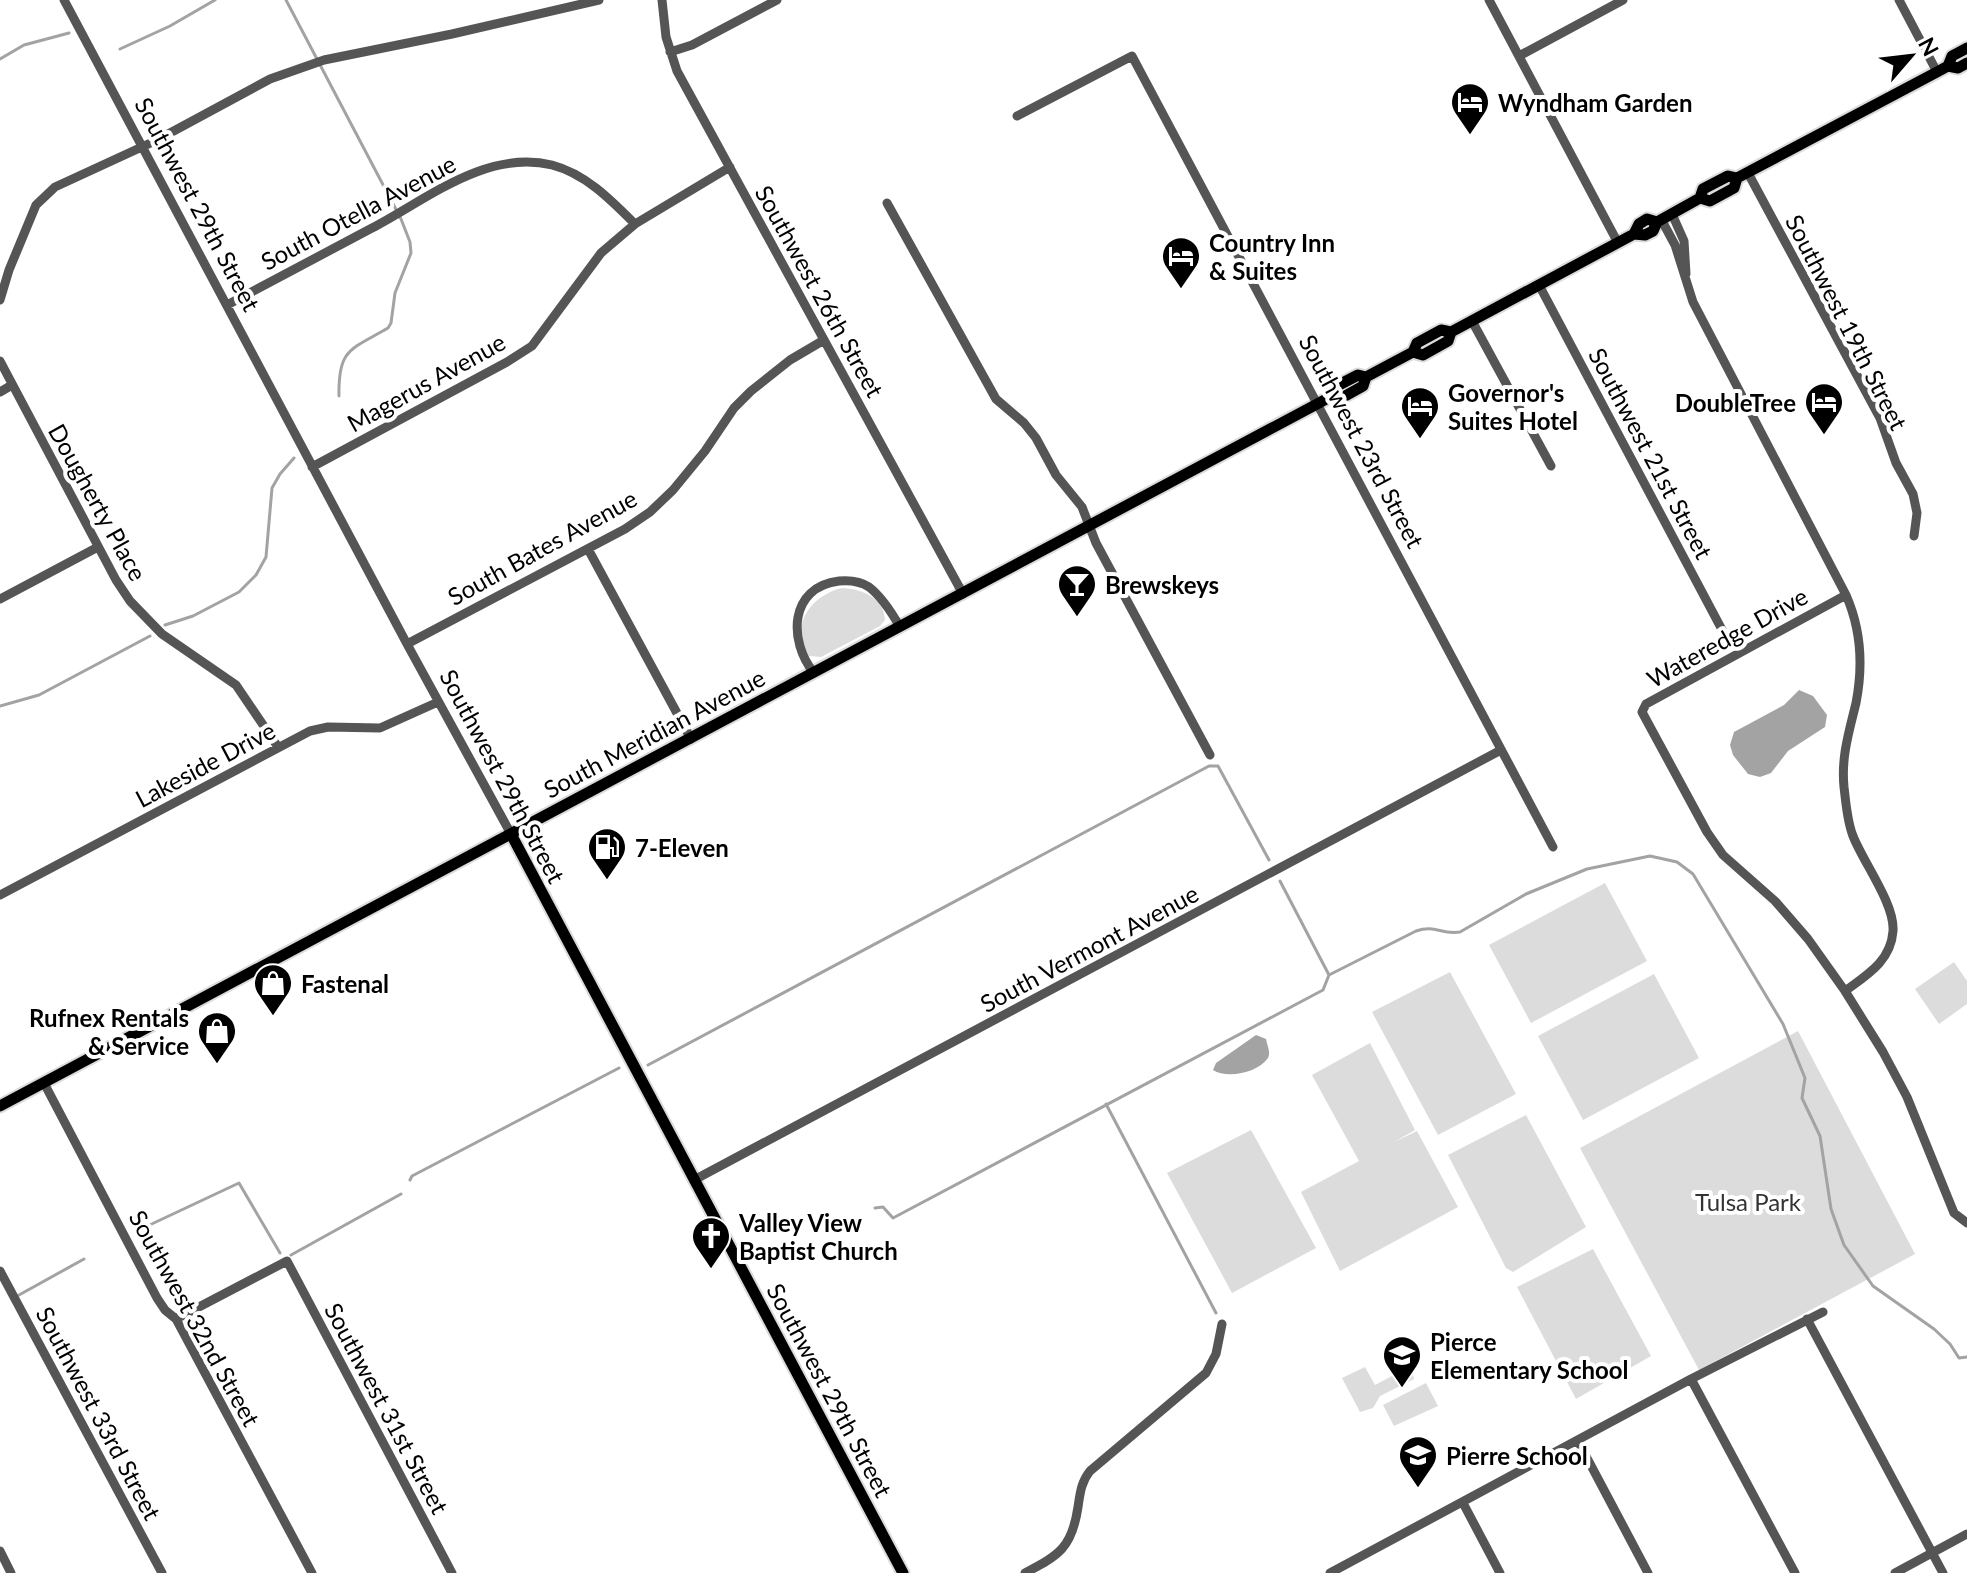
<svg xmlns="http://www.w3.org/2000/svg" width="1967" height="1573" font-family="Lato,sans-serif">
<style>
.green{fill:#dcdcdc}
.water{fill:#a3a3a3}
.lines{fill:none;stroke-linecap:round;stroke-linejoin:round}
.stream{stroke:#a3a3a3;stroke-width:3}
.major-casing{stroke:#dbdbdb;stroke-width:15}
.minor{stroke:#555;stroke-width:9}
.major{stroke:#000;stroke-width:11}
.labels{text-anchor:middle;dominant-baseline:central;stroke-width:8;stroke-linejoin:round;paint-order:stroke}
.poi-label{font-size:24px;font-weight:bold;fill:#000;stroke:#fff;text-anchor:start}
.street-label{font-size:24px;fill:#000;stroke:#fff}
.park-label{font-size:24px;fill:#333;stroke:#fff}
</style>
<rect width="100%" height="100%" fill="#fff"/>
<path class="green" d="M842,588C861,589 884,597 885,620L880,626L821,657L809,656C788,627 811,595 842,588Z
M1605,883L1647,961L1531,1023L1489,945Z
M1954,962L1967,981V1004L1939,1024L1915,989Z
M1450,972L1516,1094L1438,1135L1372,1012Z
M1654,974L1699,1058L1583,1120L1538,1036Z
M1798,1031L1915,1254L1699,1370L1580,1148Z
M1370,1043L1415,1130L1394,1142L1417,1131L1458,1207L1340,1271L1301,1192L1359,1161L1312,1075Z
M1526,1115L1586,1227L1513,1272L1506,1268L1448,1155Z
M1251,1130L1316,1248L1232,1293L1167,1173Z
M1593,1249L1651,1356L1576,1399L1517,1287Z
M1365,1367L1375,1385L1407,1368L1411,1369L1414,1379L1380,1396L1373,1408L1360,1412L1342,1378Z
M1426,1383L1438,1406L1394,1426L1383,1405Z"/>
<path class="water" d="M1799,690L1813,696L1827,715L1825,727L1788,751L1771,773L1760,777L1748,774L1733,755L1730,745L1734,732L1784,705Z
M1256,1035L1266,1039C1267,1045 1271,1052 1268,1058C1258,1073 1227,1079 1213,1070L1216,1063Z"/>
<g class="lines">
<path class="stream" d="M286,0L401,219L410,242L411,253L395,293L391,323L388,328C350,350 338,349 339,396
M120,49L170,26L215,0
M0,59L24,45L69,33
M165,625L193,616L239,592L256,575L266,557L272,488L280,474L294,458
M0,706L39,695L150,636
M1280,881L1329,975
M648,1065L1209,766H1218L1269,860
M1106,1104L1216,1313
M410,1180L412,1176L619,1068
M875,1208L883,1207L893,1218L1323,990L1329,975L1416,931C1436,924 1440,935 1460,932L1526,894L1587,869L1650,856L1677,862L1693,874L1783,1024L1805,1078L1802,1098L1820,1136L1831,1209L1844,1245L1873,1286L1934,1329L1950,1344L1959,1358L1967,1357
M141,1229L239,1183L280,1253
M291,1255L401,1194
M19,1295L84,1259"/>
<g class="major-casing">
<path id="major" d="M1948,66L1958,68L1967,63
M1700,198L1710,201L1734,188L1737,178
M1634,234L1639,224L1647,219L1657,222L1700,198L1703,189L1728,176L1737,178L1937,72L1948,66L1952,56L1967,48
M1413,352L1417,343L1441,330L1451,332L1634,234L1645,235L1653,231L1657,222
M1328,398L1333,388L1358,375L1366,377L1413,352L1423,355L1448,341L1451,332
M511,834L903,1573
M0,1106L1319,403L1328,398L1338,400L1363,386L1366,377"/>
</g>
<path class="minor" d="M64,0L407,644L511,834
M662,0L666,37L677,71L963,594
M1489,0L1618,243
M1899,0L1937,72
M670,52L692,45L777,0
M1519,56L1623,0
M1017,116L1132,56L1553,847
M1748,173L1880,418L1896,463L1913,494L1917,513L1914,536
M887,203L996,399L1024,423L1036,438L1056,475L1082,507L1096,543L1210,755
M1672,214L1684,241L1686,274
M1661,219L1675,245L1693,302L1846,595C1861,629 1863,667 1856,703C1849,732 1841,757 1844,787C1846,803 1847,821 1853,836C1863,862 1895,904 1893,931C1891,961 1867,975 1845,991
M1539,285L1728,641
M0,300L9,270L36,205L55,187L157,140L270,79L324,60L452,34L599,0
M227,305C275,279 324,254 372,228C426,200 486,149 552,165C586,174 611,200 635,224
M1472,321L1551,466
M0,361L116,580L130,601L162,634L236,685L278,747
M0,392L12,385
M312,467L507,362L532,346L601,253L635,224L730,167
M588,549L691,739
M1846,595L1646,704L1642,712L1707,832L1723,855L1775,901L1808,939L1845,991L1883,1052L1907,1097L1954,1213L1967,1223
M0,599L98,547
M407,644L625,529L650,512L673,490L705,451L734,408L751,391L790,360L824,340
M814,673C788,641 789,587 839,581C850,580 860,581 869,587C882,597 892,613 900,627
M0,895L310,731L328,727L380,728L438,702
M44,1083L157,1298L165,1310L176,1319L312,1573
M694,1180L1501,750
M0,1271L162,1573
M176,1319L287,1261L452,1573
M1807,1319L1943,1573
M1691,1379L1795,1573
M1578,1441L1648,1573
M1463,1503L1500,1573
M0,1551L11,1573
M1025,1573C1059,1555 1072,1548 1078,1507C1080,1494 1081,1482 1090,1471L1206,1373L1216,1354L1222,1324
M1330,1573L1691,1379L1823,1312
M1895,1573L1967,1534"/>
<use href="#major" class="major"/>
</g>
<defs>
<g id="hotel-pin" transform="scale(2)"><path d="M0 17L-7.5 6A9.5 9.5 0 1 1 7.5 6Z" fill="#000" stroke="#fff"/><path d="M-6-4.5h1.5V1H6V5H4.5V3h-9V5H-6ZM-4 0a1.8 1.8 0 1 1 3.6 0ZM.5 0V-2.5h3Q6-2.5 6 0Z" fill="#fff"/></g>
<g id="bar-pin" transform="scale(2)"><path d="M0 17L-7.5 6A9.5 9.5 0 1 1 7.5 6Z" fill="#000" stroke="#fff"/><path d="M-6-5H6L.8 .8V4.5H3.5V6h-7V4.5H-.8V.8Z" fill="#fff"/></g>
<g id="fuel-pin" transform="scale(2)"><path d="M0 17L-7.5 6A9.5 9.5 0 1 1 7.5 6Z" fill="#000" stroke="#fff"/><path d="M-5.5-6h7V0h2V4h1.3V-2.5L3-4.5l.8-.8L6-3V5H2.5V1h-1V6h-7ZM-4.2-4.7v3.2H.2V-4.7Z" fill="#fff"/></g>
<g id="shop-pin" transform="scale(2)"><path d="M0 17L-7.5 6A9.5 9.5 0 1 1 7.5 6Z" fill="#000" stroke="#fff"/><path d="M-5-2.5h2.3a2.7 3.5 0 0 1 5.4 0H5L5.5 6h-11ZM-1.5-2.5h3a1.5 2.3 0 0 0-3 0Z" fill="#fff"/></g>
<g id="church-pin" transform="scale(2)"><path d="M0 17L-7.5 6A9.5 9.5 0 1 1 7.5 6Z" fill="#000" stroke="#fff"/><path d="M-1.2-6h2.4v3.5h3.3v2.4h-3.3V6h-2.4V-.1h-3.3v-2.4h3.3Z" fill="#fff"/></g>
<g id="school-pin" transform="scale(2)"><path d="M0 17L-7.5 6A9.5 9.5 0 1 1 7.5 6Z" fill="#000" stroke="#fff"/><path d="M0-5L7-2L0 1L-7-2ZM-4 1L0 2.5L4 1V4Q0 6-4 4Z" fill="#fff"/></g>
</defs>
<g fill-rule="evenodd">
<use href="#hotel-pin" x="1470" y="102"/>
<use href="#hotel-pin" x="1181" y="256"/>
<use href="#hotel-pin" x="1824" y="402"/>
<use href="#hotel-pin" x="1420" y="406"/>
<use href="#bar-pin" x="1077" y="584"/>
<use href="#fuel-pin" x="607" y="847"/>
<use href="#shop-pin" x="273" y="983"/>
<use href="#shop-pin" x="217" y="1031"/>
<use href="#church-pin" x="711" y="1236"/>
<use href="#school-pin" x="1402" y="1355"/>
<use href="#school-pin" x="1418" y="1455"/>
</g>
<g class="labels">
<g class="poi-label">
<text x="1498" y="102">Wyndham Garden</text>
<text x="1209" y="242">Country Inn<tspan x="1209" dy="28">&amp; Suites</tspan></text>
<text x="1448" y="392">Governor's<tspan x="1448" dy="28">Suites Hotel</tspan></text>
<text x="1796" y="402" text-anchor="end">DoubleTree</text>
<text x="1105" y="584">Brewskeys</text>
<text x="635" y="847">7-Eleven</text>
<text x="301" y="983">Fastenal</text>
<text x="189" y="1017" text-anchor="end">Rufnex Rentals<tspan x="189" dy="28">&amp; Service</tspan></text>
<text x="739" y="1222">Valley View<tspan x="739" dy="28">Baptist Church</tspan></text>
<text x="1430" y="1341">Pierce<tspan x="1430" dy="28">Elementary School</tspan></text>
<text x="1446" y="1455">Pierre School</text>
</g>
<g class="street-label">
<text transform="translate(198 204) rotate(62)">Southwest 29th Street</text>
<text transform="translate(358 212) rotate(-28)">South Otella Avenue</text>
<text transform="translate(820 291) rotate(61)">Southwest 26th Street</text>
<text transform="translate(1847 322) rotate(63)">Southwest 19th Street</text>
<text transform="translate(426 382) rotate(-29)">Magerus Avenue</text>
<text transform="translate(1362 441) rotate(62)">Southwest 23rd Street</text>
<text transform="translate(1651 453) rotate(62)">Southwest 21st Street</text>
<text transform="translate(98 502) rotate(61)">Dougherty Place</text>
<text transform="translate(542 547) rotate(-29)">South Bates Avenue</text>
<text transform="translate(1727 637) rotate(-29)">Wateredge Drive</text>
<text transform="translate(654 733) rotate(-28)">South Meridian Avenue</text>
<text transform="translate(205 764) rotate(-28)">Lakeside Drive</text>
<text transform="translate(503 776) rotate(62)">Southwest 29th Street</text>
<text transform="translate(1089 948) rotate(-28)">South Vermont Avenue</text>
<text transform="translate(195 1318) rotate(61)">Southwest 32nd Street</text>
<text transform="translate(830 1390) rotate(62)">Southwest 29th Street</text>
<text transform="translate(387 1408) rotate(62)">Southwest 31st Street</text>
<text transform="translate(99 1413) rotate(62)">Southwest 33rd Street</text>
</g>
<g class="park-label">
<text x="1748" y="1201">Tulsa Park</text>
</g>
</g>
<g transform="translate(1911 56) rotate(62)" stroke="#ffffff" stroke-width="6" paint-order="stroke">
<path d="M0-6L14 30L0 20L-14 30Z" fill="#000000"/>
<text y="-12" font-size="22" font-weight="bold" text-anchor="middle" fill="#000000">N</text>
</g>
</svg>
